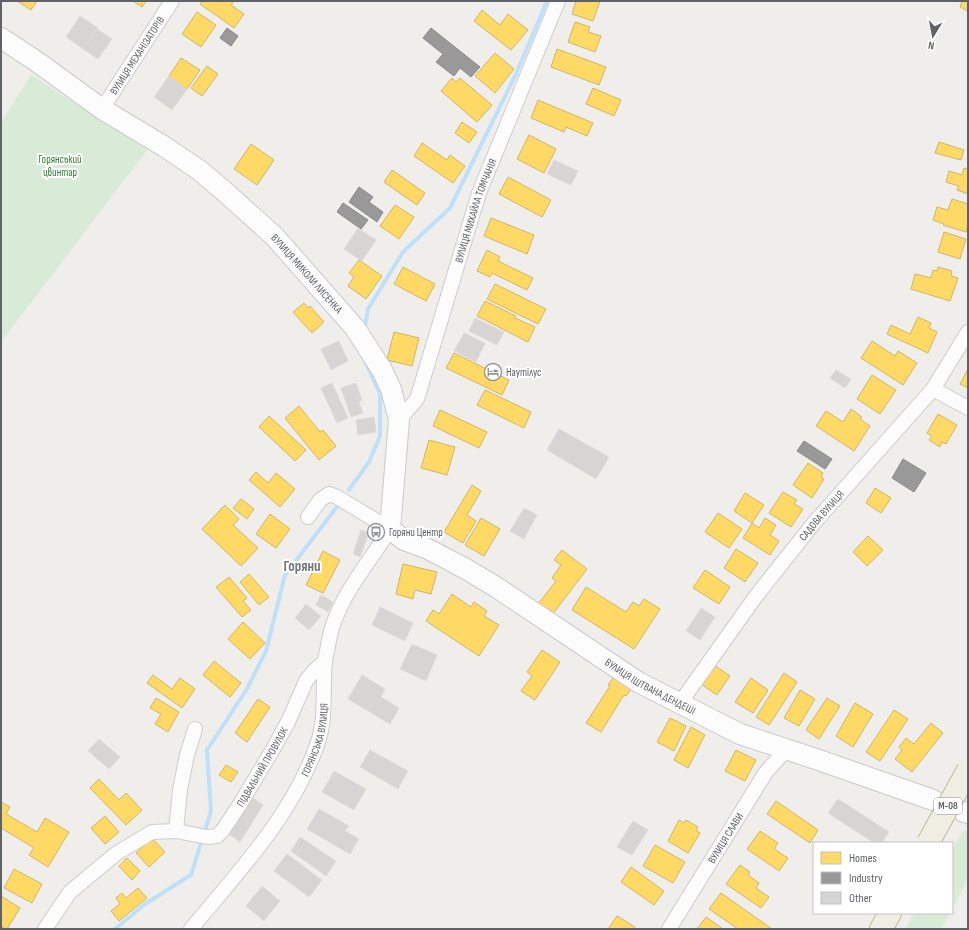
<svg xmlns="http://www.w3.org/2000/svg" width="969" height="930" font-family="'Sofia Sans Condensed',sans-serif">
<style>
.green{fill:#d8ebd6}
.homes{fill:#ffd966;stroke:#cfb667}
.industry{fill:#999;stroke:#88898a}
.lines{fill:none;stroke-linecap:round;stroke-linejoin:round}
.stream{stroke:#bfe0f9;stroke-width:4}
.building{fill:#d6d5d3;stroke:#deddd9}
.street-casing{stroke:#cbcccc;stroke-width:16}
.secondary-casing{stroke:#cacacb;stroke-width:22}
.highway-casing{stroke:#c8b996;stroke-width:24}
.street{stroke:#fdfcfc;stroke-width:14}
.secondary{stroke:#fdfcfc;stroke-width:20}
.highway{stroke:#f0ede3;stroke-width:22}
.highway-bridge-casing{stroke:#c8b996;stroke-width:24;stroke-linecap:butt}
.highway-bridge{stroke:#f0ede3;stroke-width:22}
.labels{text-anchor:middle;dominant-baseline:central;stroke-width:4;stroke-linejoin:round;paint-order:stroke}
.shield{fill:#fff;stroke:#8f9295;stroke-width:1}
.shield-label{font-size:10px;font-weight:bold;fill:#5f6368}
.street-label{font-size:11px;fill:#5f6368;stroke:#fff}
.park-label{font-size:11px;fill:#348238;stroke:#fff}
.poi-label{font-size:11px;fill:#5f6368;stroke:#fff;text-anchor:start}
.district-label{font-size:15px;font-weight:bold;fill:#70757a;stroke:#fff}
</style>
<rect width="100%" height="100%" fill="#efeeea"/>
<path class="green" d="M31,75L147,150L1,342V123Z
M968,830V878L952,910V849L961,835L964,831Z
M914,913H950L941,929H905Z"/>
<path class="homes" d="M17,1H37L31,10Z
M133,1H146L142,7Z
M202,1H234L231,5L244,14L234,28L200,4Z
M576,1H600L593,21L572,14Z
M962,1H968V11L960,7Z
M482,10L500,25L508,14L528,30L511,50L474,21Z
M197,12L216,25L201,47L182,34Z
M575,22L590,27L588,32L601,36L595,52L568,42Z
M557,49L606,67L599,85L551,67Z
M495,53L514,69L495,93L475,76Z
M181,58L200,70L187,89L169,76Z
M207,66L218,74L202,96L191,88Z
M452,78L456,82L460,78L492,105L477,122L441,91Z
M593,88L621,100L614,116L586,104Z
M538,100L593,123L587,136L566,127L564,132L531,118Z
M462,122L477,132L469,143L455,133Z
M529,135L556,149L544,173L517,159Z
M939,142L964,150L961,160L935,153Z
M422,143L447,160L450,155L465,166L453,183L414,156Z
M251,144L274,160L257,185L234,169Z
M964,168L968,169V194L957,190L959,186L946,182L949,171L962,175Z
M392,170L425,193L417,205L384,182Z
M508,177L551,200L542,217L499,194Z
M952,199L968,204V224L966,232L943,225L944,224L933,220L937,207L948,210Z
M395,205L414,217L399,239L380,226Z
M491,218L534,235L527,254L484,236Z
M944,232L966,239L960,259L938,252Z
M487,250L500,257L498,261L533,278L527,290L492,273L490,277L477,271Z
M359,260L382,276L366,299L348,286L354,277L349,273Z
M403,267L435,284L426,301L394,284Z
M938,267L952,271L951,276L958,278L950,301L911,289L915,274L931,278L933,270L937,271Z
M495,284L546,309L538,324L487,299Z
M485,301L516,316L515,318L535,327L528,342L477,316Z
M304,303L308,308L310,306L324,322L312,333L293,312Z
M918,317L931,323L929,328L937,332L928,353L887,334L891,325L910,334Z
M394,332L419,338L412,366L387,360Z
M872,341L895,356L898,351L917,363L903,385L861,358Z
M454,353L509,380L502,395L446,368Z
M968,369V388L960,384Z
M872,375L896,390L880,414L857,399Z
M485,390L531,412L524,428L477,405Z
M299,406L320,432L323,430L336,446L319,460L285,418Z
M851,409L862,417L860,419L870,426L854,451L816,426L826,411L843,422Z
M440,410L487,432L479,448L433,426Z
M938,414L957,425L946,444L942,442L940,447L929,440L932,436L927,433Z
M269,416L306,450L295,461L259,427Z
M429,440L455,447L447,475L421,468Z
M808,463L823,473L821,477L824,479L812,498L793,485Z
M256,472L268,483L276,473L295,489L280,507L249,480Z
M472,485L481,491L467,515L476,521L463,543L444,532Z
M875,488L891,498L881,513L866,503Z
M783,492L797,500L794,504L803,509L791,527L769,513Z
M745,493L764,505L752,523L734,511Z
M241,499L254,509L247,519L233,508Z
M225,505L239,519L233,525L258,548L241,566L202,529Z
M718,513L742,529L729,548L705,532Z
M270,514L290,529L276,548L256,534Z
M481,518L500,529L484,556L465,545Z
M765,518L776,525L770,535L779,541L770,555L743,538L752,523L759,528Z
M868,536L883,550L867,566L853,552Z
M736,549L758,563L745,582L724,568Z
M562,550L587,569L552,615L538,604L556,581L552,578L561,565L554,560Z
M323,551L340,560L323,593L306,585Z
M403,564L437,572L431,594L415,590L413,599L396,594Z
M705,570L730,587L719,604L693,588Z
M249,574L269,597L259,605L240,582Z
M229,577L247,598L243,601L251,610L242,617L216,587Z
M586,587L626,612L633,602L639,606L644,599L660,609L634,649L572,610Z
M452,594L471,607L474,602L487,611L484,616L499,625L479,656L426,621L433,610L439,614Z
M243,622L265,643L250,659L228,639Z
M542,650L560,662L535,700L521,691L532,676L527,672Z
M214,661L241,683L230,697L203,675Z
M714,665L730,676L717,695L701,684Z
M784,673L797,682L769,725L756,717Z
M153,675L172,689L180,678L195,689L182,708L147,683Z
M614,677L632,688L626,696L624,695L601,732L586,723L610,686L608,685Z
M751,678L768,690L753,713L735,702Z
M800,690L815,699L799,726L784,718Z
M156,698L179,712L168,732L155,724L161,714L150,708Z
M827,698L840,706L819,739L806,730Z
M258,699L270,707L247,742L235,733Z
M855,703L873,714L853,747L836,736Z
M894,710L908,719L880,761L866,752Z
M670,718L686,726L674,751L657,742Z
M931,723L943,733L912,772L895,759L902,750L899,747L906,738L914,744Z
M691,727L705,735L688,768L674,760Z
M736,750L756,760L745,781L725,771Z
M226,765L238,772L231,782L219,775Z
M99,779L119,800L126,793L142,810L126,825L90,788Z
M776,801L818,830L810,843L767,814Z
M1,802L10,807L6,814L37,832L45,818L69,832L48,867L29,855L34,848L1,828Z
M105,816L119,832L105,844L91,828Z
M679,820L684,823L686,820L698,827L696,830L700,833L688,853L668,841Z
M760,831L778,843L774,849L788,858L779,871L747,849Z
M152,838L165,852L149,867L136,853Z
M655,845L685,862L673,883L643,866Z
M127,858L140,871L132,880L119,866Z
M740,865L750,872L748,875L759,883L756,888L769,897L761,908L726,884Z
M631,867L664,891L654,905L621,882Z
M14,869L42,884L32,903L4,888Z
M138,888L147,898L119,921L111,911L120,904L116,898L122,893L126,898Z
M721,893L772,929H738L709,909Z
M1,896L20,908L7,929L1,927Z
M617,916L635,927L634,929H608Z
M706,917L723,929H697Z"/>
<path class="industry" d="M227,28L238,36L231,46L220,38Z
M431,28L480,67L471,77L460,68L454,76L436,62L443,54L423,38Z
M359,187L373,197L369,202L383,212L377,222L349,202Z
M343,203L368,220L361,229L337,212Z
M804,441L832,459L825,469L797,451Z
M903,459L926,473L914,492L892,478Z"/>
<g class="lines">
<path class="stream" d="M365,326L368,309L403,252L450,208L516,74L547,1
M349,490L369,462L380,436V394L366,363
M115,929L145,904L191,875L211,811L207,750L247,689L266,651L285,575L339,504"/>
</g>
<path class="building" d="M80,16L98,28L83,49L66,37Z
M97,29L112,39L98,59L83,49Z
M169,76L187,89L172,110L154,97Z
M554,160L578,171L571,185L547,174Z
M358,228L376,240L362,261L344,249Z
M475,318L504,332L497,345L469,331Z
M464,333L485,343L476,362L454,351Z
M339,341L348,361L331,370L321,349Z
M836,370L851,379L845,388L830,378Z
M332,383L348,418L337,423L321,388Z
M356,383L362,400L359,402L363,413L351,417L341,388Z
M374,417L376,432L358,435L356,420Z
M559,429L609,457L596,479L547,450Z
M524,508L537,515L524,539L510,531Z
M361,530L369,533L360,557L353,554Z
M321,595L333,602L328,612L316,605Z
M306,604L321,616L309,630L295,618Z
M380,607L413,623L405,641L372,625Z
M701,608L715,617L700,640L686,631Z
M412,644L437,655L426,681L400,669Z
M362,675L385,689L381,697L399,708L390,724L348,699Z
M99,739L120,757L109,769L88,751Z
M370,750L408,771L398,789L360,767Z
M334,771L366,789L354,810L322,792Z
M249,795L263,805L240,842L226,832Z
M838,799L889,832L882,843H874L828,813Z
M319,809L349,826L345,831L359,839L350,854L307,829Z
M633,821L648,830L632,855L617,847Z
M300,837L336,861L326,876L291,851Z
M287,854L322,880L309,897L274,871Z
M262,886L280,901L264,921L246,906Z"/>
<g class="lines">
<g class="street-casing">
<g id="street">
<path id="s1" d="M102,109L172,1"/>
<path d="M933,389L968,408"/>
<path id="s2" d="M399,420L417,399L479,193L558,1"/>
<path id="s3" d="M680,703L756,596L814,523L933,389L968,332"/>
<path d="M176,831L180,790L187,755L195,729"/>
<path id="s4" d="M45,929L70,892L117,853L152,832L176,831L207,837L217,836L223,830L242,801L273,749L288,722L306,681L313,672L325,661"/>
<path id="s5" d="M191,929C238,872 292,816 317,745C327,718 322,689 325,661C326,654 328,647 329,640C337,598 368,565 390,529L337,497L329,494L320,500L308,517"/>
<path id="s6" d="M669,929L766,772L786,750"/>
</g>
</g>
<g class="secondary-casing">
<g id="secondary">
<path id="s7" d="M1,38L36,61L102,109L165,147L199,170L224,191L275,237L355,328L382,370L391,389L399,420L390,529L404,540L428,549L466,569L496,587L638,682L740,734L816,759L933,800"/>
<path d="M964,812L968,813"/>
</g>
</g>
<g class="highway-casing">
<path id="highway" d="M881,929L890,913"/>
</g>
<use href="#street" class="street"/>
<use href="#secondary" class="secondary"/>
<use href="#highway" class="highway"/>
<g class="highway-bridge-casing">
<path id="highway-bridge" d="M928,843L968,770"/>
</g>
<use href="#highway-bridge" class="highway-bridge"/>
</g>
<defs>
<g id="hotel-ring" transform="scale(0.9)"><circle r="9.5" fill="#fff" stroke="#919496" stroke-width="1.5"/><path d="M-6-4.5h1.5V1H6V5H4.5V3h-9V5H-6ZM-4 0a1.8 1.8 0 1 1 3.6 0ZM.5 0V-2.5h3Q6-2.5 6 0Z" fill="#919496"/></g>
<g id="bus-ring" transform="scale(0.9)"><circle r="9.5" fill="#fff" stroke="#919496" stroke-width="1.5"/><path d="M-5-6H5V4H4V6H2V4H-2V6H-4V4H-5ZM-3.5-4V0h7V-4ZM-3.5 1.2v1.5H-2V1.2ZM2 1.2v1.5H3.5V1.2Z" fill="#919496"/></g>
</defs>
<g fill-rule="evenodd">
<use href="#hotel-ring" x="493" y="372"/>
<use href="#bus-ring" x="376" y="532"/>
</g>
<g class="labels">
<rect class="shield" x="934" y="798" width="28" height="16" rx="3"/>
<g class="shield-label">
<text x="948" y="806">М-08</text>
</g>
<g class="street-label">
<text stroke="none"><textPath href="#s1" startOffset="64">ВУЛИЦЯ МЕХАНІЗАТОРІВ</textPath></text>
<text stroke="none"><textPath href="#s2" startOffset="225">ВУЛИЦЯ МИХАЙЛА ТОМЧАНІЯ</textPath></text>
<text stroke="none"><textPath href="#s7" startOffset="388">ВУЛИЦЯ МИКОЛИ ЛИСЕНКА</textPath></text>
<text stroke="none"><textPath href="#s3" startOffset="235">САДОВА ВУЛИЦЯ</textPath></text>
<text stroke="none"><textPath href="#s7" startOffset="978">ВУЛИЦЯ ІШТВАНА ДЕНДЕШІ</textPath></text>
<text stroke="none"><textPath href="#s5" startOffset="229">ГОРЯНСЬКА ВУЛИЦЯ</textPath></text>
<text stroke="none"><textPath href="#s4" startOffset="295">ПІДВАЛЬНИЙ ПРОВУЛОК</textPath></text>
<text stroke="none"><textPath href="#s6" startOffset="107">ВУЛИЦЯ СЛАВИ</textPath></text>
</g>
<g class="park-label">
<text x="60" y="159">Горянський<tspan x="60" dy="13">цвинтар</tspan></text>
</g>
<g class="poi-label">
<text x="506" y="372">Наутілус</text>
<text x="389" y="532">Горяни Центр</text>
</g>
<g class="district-label">
<text x="302" y="566">Горяни</text>
</g>
</g>
<rect width="969" height="930" fill="none" stroke="#5f6368" stroke-width="4"/>
<rect x="813" y="842" width="140" height="72" fill="#ffffff" stroke="#bfc1c3"/>
<rect x="821" y="852" width="20" height="12" fill="#ffd966" stroke="#bfc1c3"/>
<text x="849" y="862" font-size="12" fill="#5f6368">Homes</text>
<rect x="821" y="872" width="20" height="12" fill="#999999" stroke="#bfc1c3"/>
<text x="849" y="882" font-size="12" fill="#5f6368">Industry</text>
<rect x="821" y="892" width="20" height="12" fill="#d6d5d3" stroke="#bfc1c3"/>
<text x="849" y="902" font-size="12" fill="#5f6368">Other</text>
<g transform="translate(933 36) rotate(190)" stroke="#ffffff" stroke-width="3" paint-order="stroke">
<path d="M0-3L7 15L0 10L-7 15Z" fill="#5f6368"/>
<text y="-6" font-size="11" font-weight="bold" text-anchor="middle" fill="#5f6368">N</text>
</g>
</svg>
